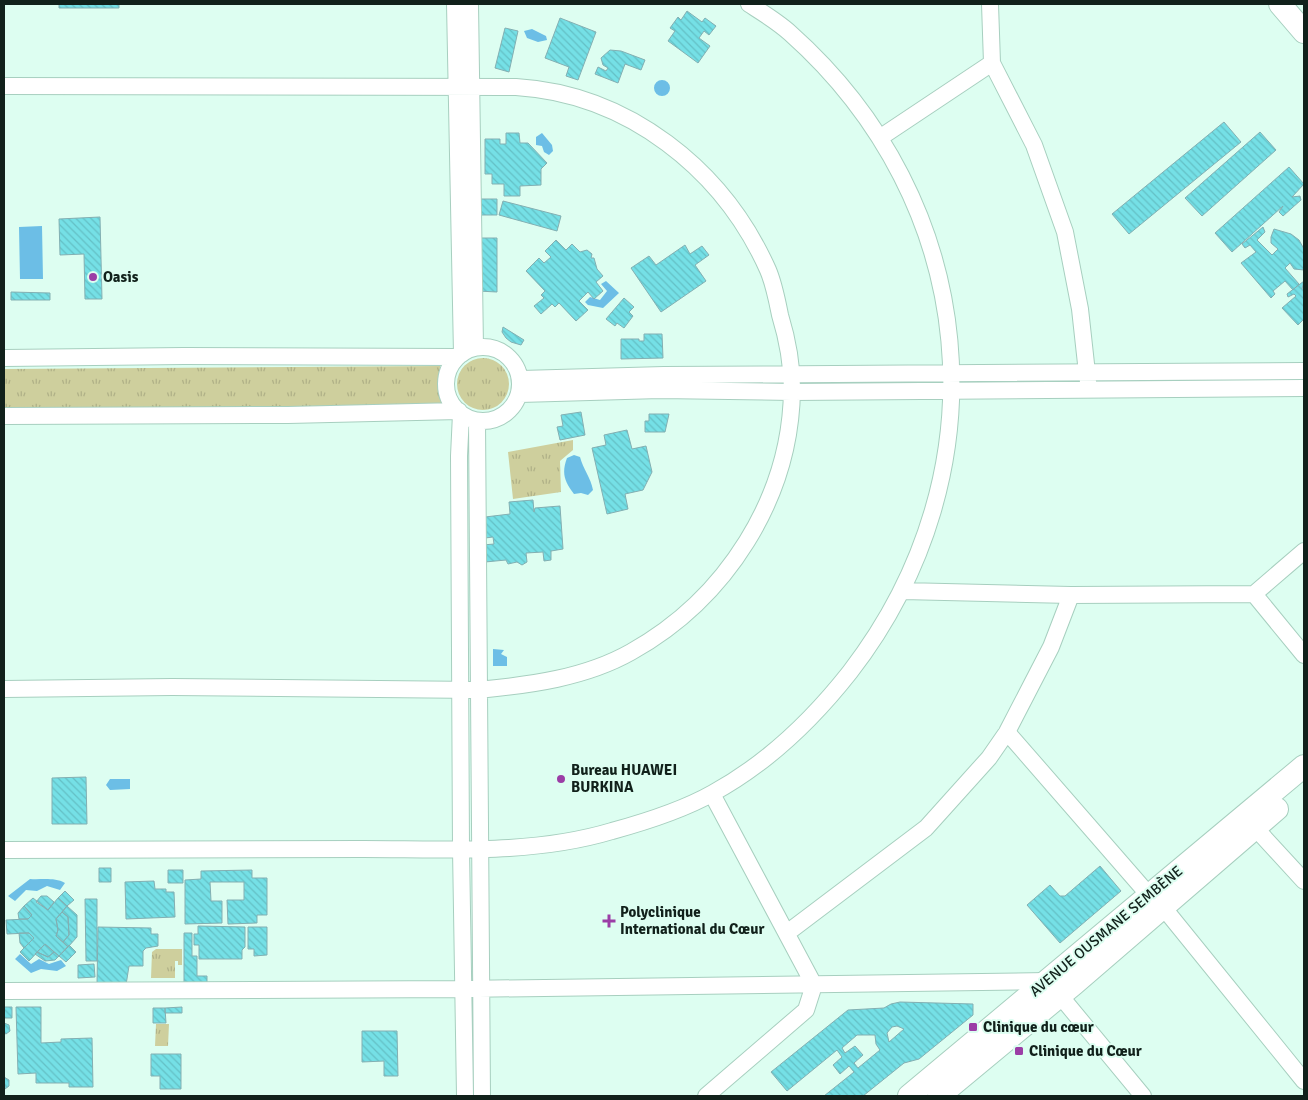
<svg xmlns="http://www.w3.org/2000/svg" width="1308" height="1100" font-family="Signika,sans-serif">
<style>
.grass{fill:url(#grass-tufts)}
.water{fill:#6cbee6}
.building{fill:url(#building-back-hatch);stroke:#83afb2;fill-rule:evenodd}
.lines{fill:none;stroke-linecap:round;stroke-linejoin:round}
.minor-casing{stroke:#a7cfbf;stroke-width:18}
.secondary-casing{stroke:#a7cfbf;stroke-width:24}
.minor{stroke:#fff;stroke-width:16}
.secondary{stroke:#fff;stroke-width:22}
.poi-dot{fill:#9b3da6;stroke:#ddfef1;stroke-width:2}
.labels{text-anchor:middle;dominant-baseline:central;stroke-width:4;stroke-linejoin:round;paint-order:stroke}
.poi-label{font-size:15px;font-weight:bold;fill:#11211b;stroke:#ddfef1;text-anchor:start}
.street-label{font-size:15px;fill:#11211b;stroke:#ddfef1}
</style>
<defs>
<pattern id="grass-tufts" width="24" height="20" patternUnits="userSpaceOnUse" patternTransform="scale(1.25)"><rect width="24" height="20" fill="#cecf9d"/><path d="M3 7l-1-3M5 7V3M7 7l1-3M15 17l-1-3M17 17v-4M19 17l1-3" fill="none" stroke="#b0b187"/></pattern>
<pattern id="building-back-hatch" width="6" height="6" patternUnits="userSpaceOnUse" patternTransform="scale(1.25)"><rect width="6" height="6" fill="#75e0e6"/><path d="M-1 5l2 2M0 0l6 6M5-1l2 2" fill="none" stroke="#64c0c5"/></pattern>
</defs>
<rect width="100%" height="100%" fill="#ddfef1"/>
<path class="grass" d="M457 384a26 26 0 1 1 52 0a26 26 0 1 1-52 0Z
M440,366L442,409L4,413V369Z
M573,440V450L560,461L561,492L513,499L508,452Z
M156,949H182V965H178V961H175V978H151L152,952Z
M156,1024H169L168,1046H155Z"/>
<path class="water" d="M532,29L546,36L547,40L538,42L527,38L524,31Z
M654 88a8 8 0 1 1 16 0a8 8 0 1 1-16 0Z
M542,133L552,145L553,151L549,155L544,152L542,146L536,145V137Z
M42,226L43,279H20L19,227Z
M606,281L619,293L603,308L588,305L585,302L590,297L600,300L607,291L601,284Z
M574,455L580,457C583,469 591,478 593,490L588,495L581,493L574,494C565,482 561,474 567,458Z
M493,649L504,650L501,654L507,657V666H493Z
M110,779H130V789L110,790L106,785Z
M30,879C41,880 54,877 65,883L60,890L47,886L37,891L26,890L15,901L8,896Z
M20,954L31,964L39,959L49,964L61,960L66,966L57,971L41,969L31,973L15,959Z"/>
<path class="building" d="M59,4H119V8H59Z
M687,11L702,22L705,18L716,26L709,35L704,31L699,38L710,46L698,63L668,41L675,31L670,28L678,17L681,20Z
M560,18L596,32L578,80L566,76L569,67L545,58Z
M505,28L518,31L509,72L495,68Z
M610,50L621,51L645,60L641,70L625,64L618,83L595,74L598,67L606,71L608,68L603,65L601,58Z
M1224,122L1241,142L1129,234L1112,214Z
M1260,132L1276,150L1202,216L1185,198Z
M506,133H519L520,143H528L547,163L541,169V185L520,186V196H504V184H492V174H485V139H500V144H506Z
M1289,167L1304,184L1292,197L1300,196L1301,200L1283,216L1279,212L1283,206L1232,252L1215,233Z
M481,199H497V215H481Z
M503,201L561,216L557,231L499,215Z
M100,217L102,299H85L84,254L60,255L59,219Z
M1263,227L1265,232L1257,240L1272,255L1278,249L1271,243V237L1274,229L1291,234L1299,240L1304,249V270L1294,269L1290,263L1285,268L1299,284L1293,290L1285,281L1273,291L1275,294L1271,298L1241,263L1256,252L1250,245L1245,248L1242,244Z
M479,238H497V292L478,291Z
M556,240L566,250L572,244L580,252L587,250L592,254L591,258H594L597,269L603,276L596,282L603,291L594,299L588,292L579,301L588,310L576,321L559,303L555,307L552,304L541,314L534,306L544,298L541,295L545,291L526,271L539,258L544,263L551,257L545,251Z
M685,245L690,254L702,246L709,255L695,265L706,281L661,312L631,268L649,256L656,265Z
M1304,281L1302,289H1304V319L1298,325L1282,308L1296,296L1294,294L1288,297L1287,294Z
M11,292L50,293V300H11Z
M624,298L634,307L629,312L633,316L624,328L617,323L615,326L606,319Z
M503,327L524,340L521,345L511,342L506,338L502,332Z
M644,334H662L663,358L621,359V339H639V341H644Z
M581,412L585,435L560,440L557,427L563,426L561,415Z
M649,414H669L665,432H645V421H649Z
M627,430L632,449L646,446L652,472L643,490L625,494L628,509L607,514L592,448L606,445L604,435Z
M533,500L534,512L535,508L560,506L563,549L551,551V560L544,561L543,552L526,553L527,562L522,565L517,562L508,564L506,560L485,562L483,545L494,544L493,537L485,538V517L510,514L509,502Z
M86,777L87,824H52V778Z
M1100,866L1121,891L1060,943L1027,905L1050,885L1060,896H1065Z
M99,868H111V882H99Z
M168,870H183V883H168Z
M252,870V878H267V915H257V923L228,924L227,900H244V882H210L211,901H222V923L185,924V880L201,879V871Z
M154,881L155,889H166V892H174L175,917L126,919L125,882Z
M65,891L74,900L67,906L58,898Z
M41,896H47L54,902L48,910L36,902Z
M33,898L48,910L58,898L67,906L56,919L58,930L56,936L68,947L59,956L45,944L29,961L20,952L34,938L29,933L7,934L6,920L28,919L32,915L24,906Z
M85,899H97V961H86Z
M24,906L32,915L28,919H19L18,913Z
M67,906L77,915V937L68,947L63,942L69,935L68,917L62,912Z
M62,912L68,917L69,935L63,942L56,936L58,930L56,919Z
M198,926L245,927V947L242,950V959H199V945H194V934H198Z
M98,927L151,928V934H158V946L146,948L143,951V966H129L126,985L97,984Z
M248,927H267V955L254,956V949H248Z
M19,933H29L34,938L24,948L20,943Z
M184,933H192V956H197V976H207V983L184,984Z
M45,944L54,952L48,957L37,952Z
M69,945L76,952L66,962L59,956Z
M37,952L48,957L54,952L59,956L55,960L45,961L35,954Z
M94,964L95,977L78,978V965Z
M900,1002L973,1004V1015L919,1059L904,1063L863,1096H824L854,1072L849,1066L840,1074L833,1065L842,1057L837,1050L787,1091L771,1072L848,1010L884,1008L891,1004ZM897,1026L904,1029L889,1042L887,1033L892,1027ZM857,1035H875L876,1044L880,1050L858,1068L854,1063L863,1055L855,1046L845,1053L842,1048Z
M4,1007H12V1018H4Z
M16,1007H41V1043L61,1042V1039L92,1038L93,1087H69V1083H36V1073L18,1074Z
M182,1007V1013H165V1008Z
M153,1008H165L166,1023H153Z
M4,1023L9,1025L10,1031L6,1034L4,1033Z
M362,1031H397L398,1076H384V1061L362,1062Z
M151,1054H181V1089H160V1076H151Z
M4,1077L9,1080V1086L5,1089Z"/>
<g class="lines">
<g class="minor-casing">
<path id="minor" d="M455,4L462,354
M470,4L475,348
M990,4L992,63L1034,145L1065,232L1080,309L1088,382
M4,86L516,87C628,94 723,169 768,270C774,284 777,300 780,315C787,338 792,364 792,389C791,498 726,599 631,652C585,678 530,685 478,690L172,687L4,689
M881,137L992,63
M446 384a37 37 0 1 1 74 0a37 37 0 1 1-74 0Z
M4,358L184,356L457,357
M521,379L664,375L1304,371
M520,394L660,390L792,392L1304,388
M461,414L459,456L461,849L465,1096
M4,416L288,415L459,411
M477,421L482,1096
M903,591L1071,595L1254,594L1304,551
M1254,594L1304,655
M1007,732L1148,894L1163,907L1304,1081
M1248,820L1304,881
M4,850C123,850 243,849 363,849C445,849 532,855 612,831C645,822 683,810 713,793C766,764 813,719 850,672C1005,471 980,202 790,33C778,22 763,13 749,4
M787,933L926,828L989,758L1007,732L1051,647L1071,595
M4,991L463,989L1048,981L1143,1096
M706,1096L806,1010L814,985L712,794"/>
</g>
<g class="secondary-casing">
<path id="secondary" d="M1280,4L1304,32
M909,1096L1304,766
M939,1096L1074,984L1277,809"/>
</g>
<use href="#minor" class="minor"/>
<use href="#secondary" class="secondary"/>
</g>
<g class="poi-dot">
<circle cx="93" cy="277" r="5"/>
<circle cx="561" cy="779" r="5"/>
<path d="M606.5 913.5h5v5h5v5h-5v5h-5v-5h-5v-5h5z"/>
<rect x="968" y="1022" width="10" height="10" rx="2.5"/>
<rect x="1014" y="1046" width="10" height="10" rx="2.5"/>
</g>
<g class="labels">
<g class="poi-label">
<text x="103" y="277">Oasis</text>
<text x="571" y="770">Bureau HUAWEI<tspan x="571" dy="17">BURKINA</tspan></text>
<text x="620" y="912">Polyclinique<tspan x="620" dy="17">International du Cœur</tspan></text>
<text x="983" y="1027">Clinique du cœur</text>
<text x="1029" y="1051">Clinique du Cœur</text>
</g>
<g class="street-label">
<text transform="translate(1106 931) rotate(-40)">AVENUE OUSMANE SEMBÈNE</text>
</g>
</g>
<rect width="1308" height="1100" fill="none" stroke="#11211b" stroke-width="10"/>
</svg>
